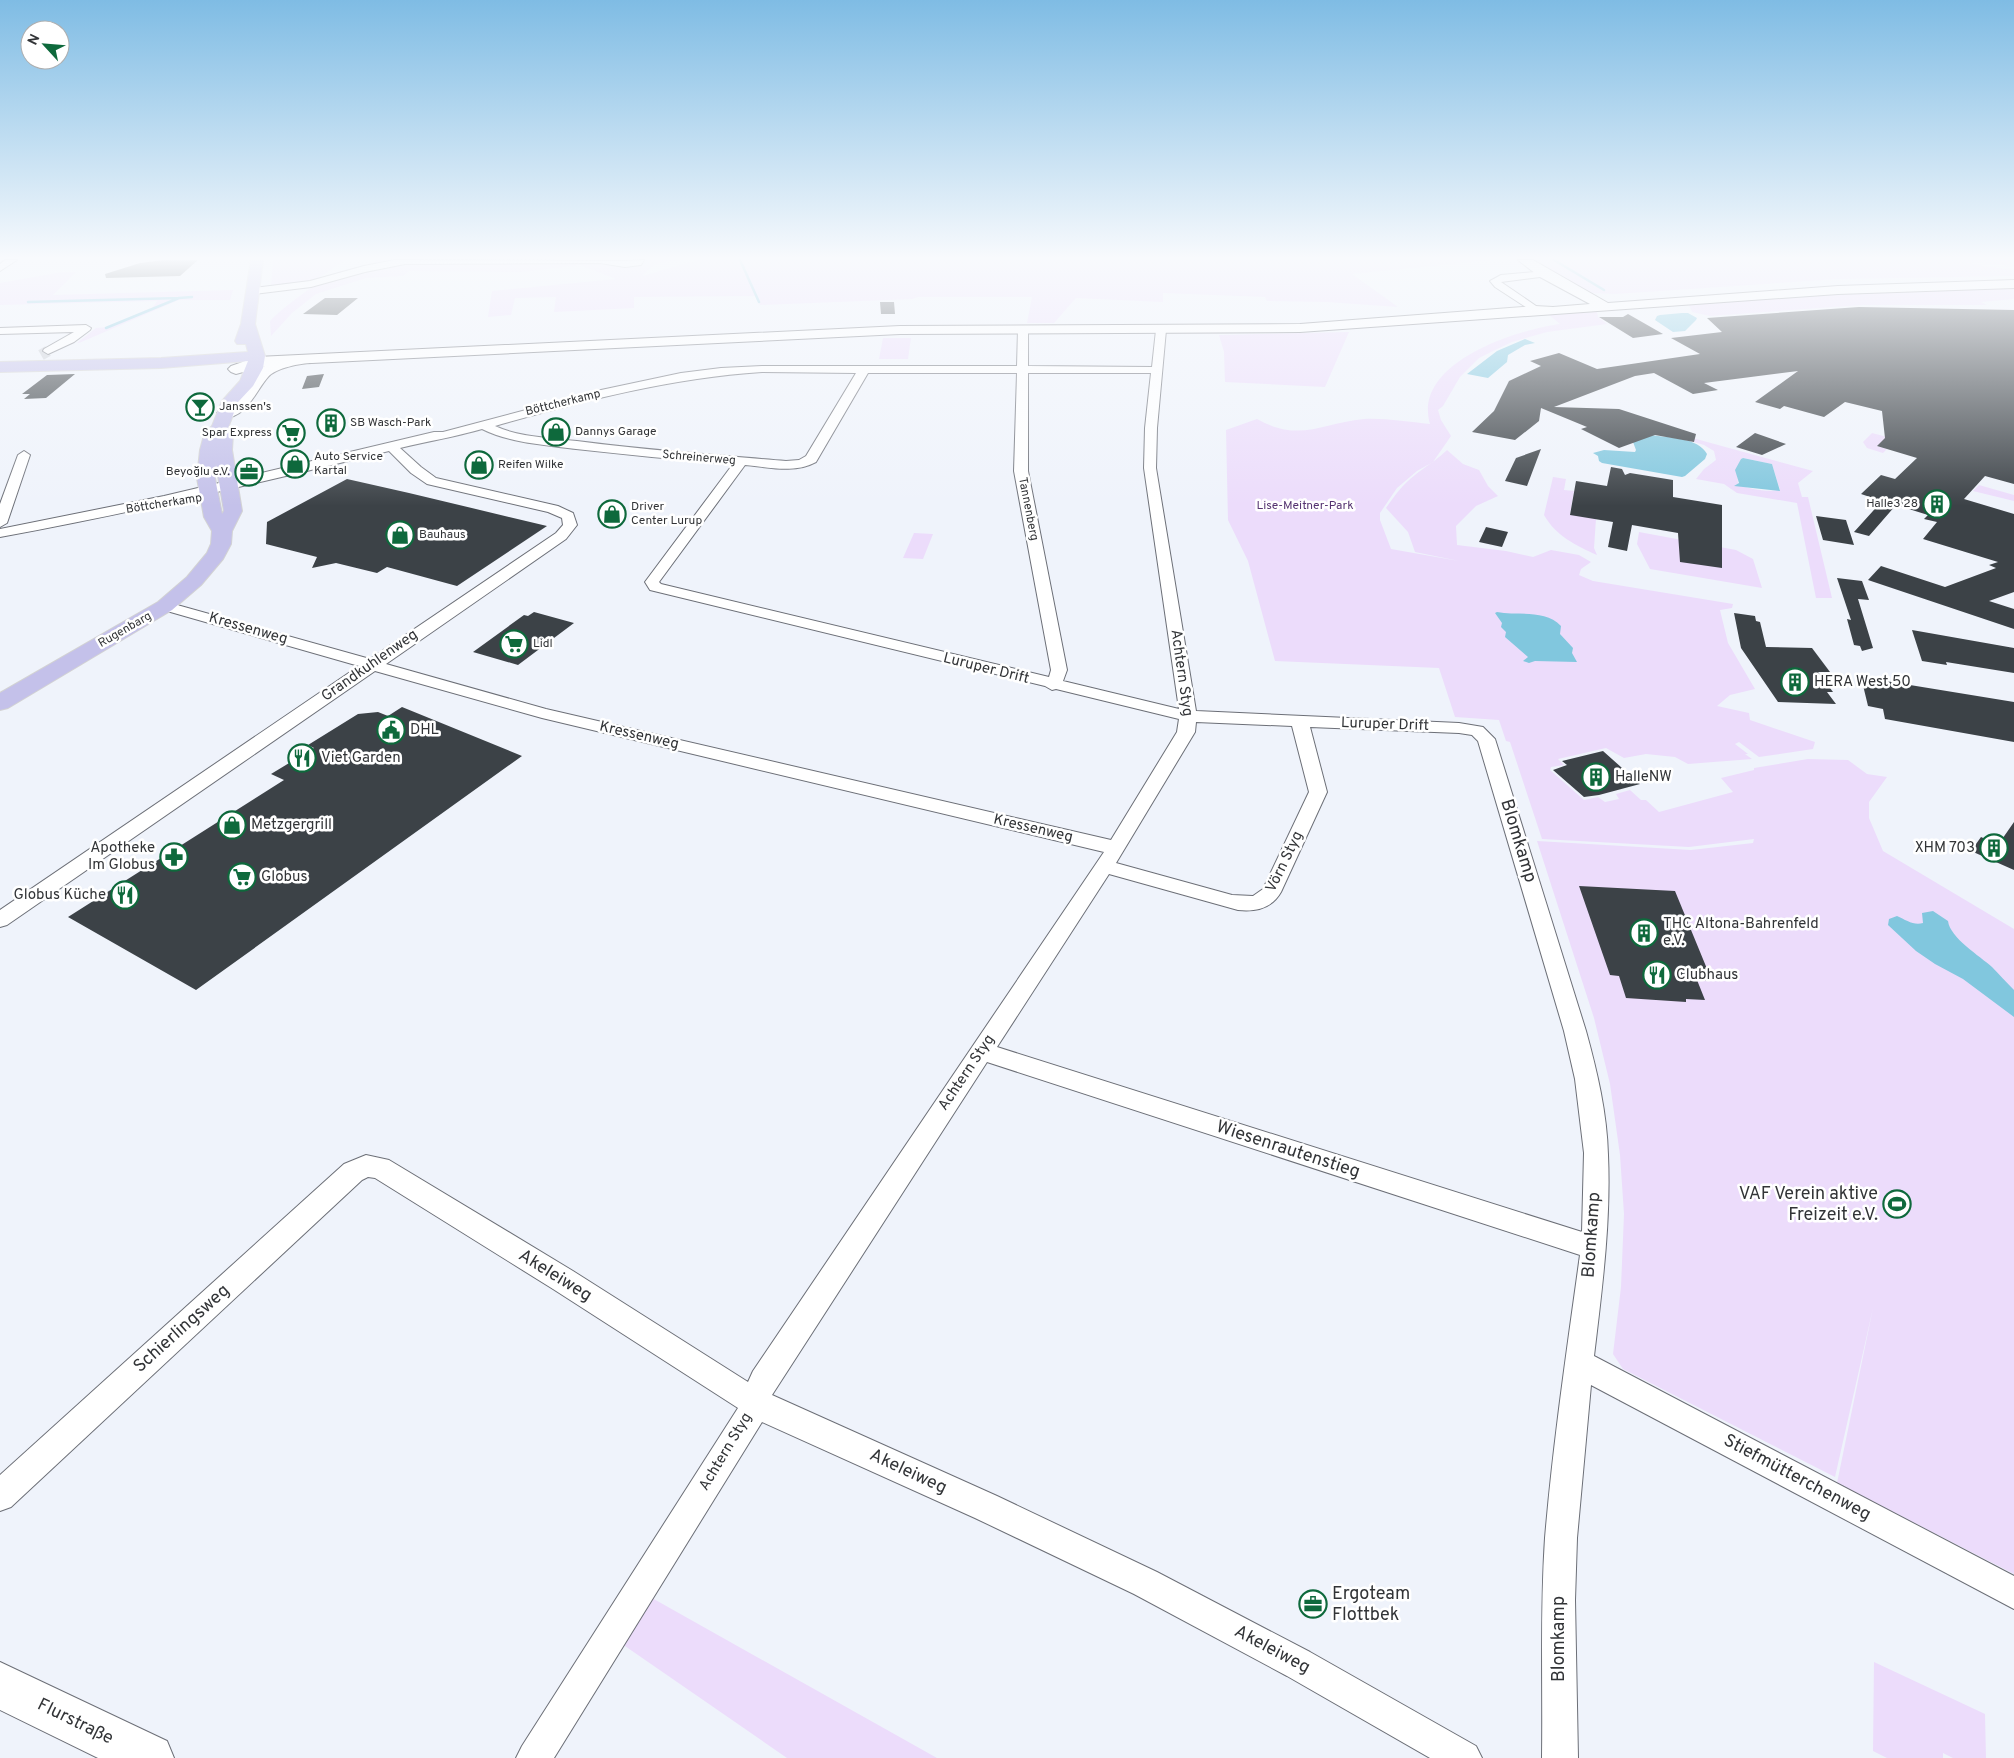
<svg xmlns="http://www.w3.org/2000/svg" width="2014" height="1758" font-family="Overpass,sans-serif">
<style>
.green{fill:#ecdcfb;fill-rule:evenodd}
.water{fill:#81c7de}
.lines{fill:none;stroke-linecap:round;stroke-linejoin:round}
.stream{stroke:#81c7de;stroke-width:2.5}
.building{fill:#3c4247}
.street-tunnel{stroke:#c9cdd4;stroke-width:11;stroke-dasharray:11 5.5;stroke-linecap:butt}
.street-casing{stroke:#6c6f77;stroke-width:2}
.secondary-casing{stroke:#6c6f77;stroke-width:2}
.primary-casing{stroke:#d2d2d3;stroke-width:2}
.street{fill:#fff;fill-rule:evenodd}
.secondary{fill:#fff;fill-rule:evenodd}
.primary{fill:#c4c1ea;fill-rule:evenodd}
.labels{text-anchor:middle;dominant-baseline:central;stroke-width:5;stroke-linejoin:round;paint-order:stroke}
.far-street-label{font-size:12px;fill:#323437;stroke:#fff}
.far-poi-label{font-size:12px;fill:#323437;stroke:#fff;text-anchor:start}
.far-park-label{font-size:12px;fill:#553371;stroke:#fff}
.street-label{font-size:15px;fill:#323437;stroke:#fff}
.poi-label{font-size:15px;fill:#323437;stroke:#fff;text-anchor:start}
.near-street-label{font-size:18px;fill:#323437;stroke:#fff}
.near-poi-label{font-size:18px;fill:#323437;stroke:#fff;text-anchor:end}
</style>
<rect width="100%" height="100%" fill="#eff3fb"/>
<path class="green" d="M273,260H345L314,281L271,286Z
M377,260H681C665,262 652,262 643,276L697,260H1493L1352,274L1398,307L1327,302L1267,301L1265,297L1163,293V302L1076,298L1054,323H1027L1032,297H918L912,299L760,305L756,296L634,297V308L554,312L556,297L515,298L511,315L488,317L492,291L616,279L580,265L522,272L409,271L403,276L366,278L316,294L292,313L271,336L270,321C283,307 319,281 336,273C349,267 365,268 377,260Z
M1531,260H2014V266L1965,262L1983,266L2014,270V276L1839,279L1615,294L1590,293Z
M62,272H76L53,295L233,290L230,300H179L79,343H77L96,328L108,327L153,307L157,301L0,305V283Z
M2014,288V299L1981,302L1987,305H1862L1710,316L1692,312L1689,305L1857,293Z
M1597,312L1598,317L1607,324L1547,332L1512,342L1495,350L1479,358L1460,377L1443,406L1438,410L1441,420L1451,436L1433,462L1417,471L1397,488L1380,513V520L1391,549L1459,561L1415,552L1408,532L1386,508C1395,495 1403,484 1415,475C1426,466 1437,460 1447,450L1463,464L1479,470L1488,486L1498,496L1476,506L1456,526L1457,545L1506,551L1533,557L1551,550L1579,555L1591,562L1581,569L1579,575L1593,581L1733,604L1732,608L1720,610L1728,643L1755,689L1730,695L1717,706L1749,713L1750,720L1815,742L1813,749L1759,757L1739,742L1735,744L1748,754H1745L1752,759L1688,764L1675,757L1646,754L1624,758L1606,748L1558,759L1564,765L1551,767L1550,770L1584,800L1598,797L1605,802L1619,799L1616,794L1630,790L1641,800H1646L1659,812L1733,792L1721,778L1754,770V768L1808,759L1848,760L1867,774L1887,777L1869,802V818L1883,851L2014,929V1574L1837,1483L1873,1308L1835,1477L1623,1369L1613,1354L1621,1287L1624,1214L1620,1155L1610,1084L1594,1018L1537,841L1691,850L1753,843L1754,839L1689,847L1542,839L1510,742L1506,741L1499,720L1455,717L1439,668L1275,661L1248,561L1228,520L1226,430L1257,419C1301,443 1321,423 1364,419C1386,418 1408,422 1430,424C1412,363 1516,330 1560,324L1549,315Z
M1349,332L1325,387L1225,382L1224,352L1219,335Z
M883,338H911L908,359H879Z
M1872,433L1887,437L1877,446L1887,449L1883,453L1867,448L1863,442Z
M1689,437L1813,471L1798,483L1802,497H1808L1832,598H1816L1797,503L1737,493L1724,484L1696,479L1704,469L1716,460L1714,451L1704,445L1687,440ZM1743,458L1772,464L1780,490C1768,492 1750,490 1738,484L1737,468L1741,459Z
M1553,477L1566,479L1564,490L1574,491L1570,514L1596,519L1594,548L1597,555C1575,545 1556,536 1544,515Z
M1979,485L2014,495V501L1973,491Z
M1639,532L1736,550L1753,559L1762,588L1650,569L1637,544Z
M914,533L933,534L923,559L903,558Z
M652,1598L937,1758H787L622,1644Z
M1874,1662L1985,1714L1986,1758H1953L1943,1753V1758H1887L1873,1751Z"/>
<path class="water" d="M1682,313H1688L1697,318L1696,320L1685,331L1673,332L1655,320L1657,316L1660,315Z
M1525,339L1535,343L1525,345L1508,355L1507,362L1488,378L1467,374L1497,351Z
M1651,435C1668,438 1698,437 1707,454L1705,459L1685,476L1682,477L1602,463L1599,461L1598,456L1593,453L1604,450L1635,452L1636,450L1633,442Z
M1743,458L1772,464L1780,491L1734,486L1739,483L1735,470L1741,459Z
M1497,612C1518,616 1545,609 1561,626L1560,634L1573,648L1572,653L1577,662L1535,661L1529,663L1523,661L1528,657L1505,637L1506,632L1501,627L1502,623L1495,613Z
M1933,911L1948,921C1950,938 1980,956 1992,967C1999,974 2006,982 2014,990V1017L1963,979L1935,964L1916,951L1888,925L1889,919L1897,916C1906,920 1914,926 1923,923L1922,913Z"/>
<g class="lines">
<path class="stream" d="M740,260L759,302
M1554,260L1604,290
M28,302L179,298
M106,328L179,298L192,297"/>
</g>
<path class="building" d="M164,260H198L180,276L106,278L105,274L140,263Z
M325,298H358L337,315L303,314Z
M880,302H894L895,314H881Z
M1859,307L2014,310V484L1985,476L1964,499L2014,514V592L1989,601L2014,609V629L1868,580L1881,566L1945,587L1996,568L1989,565L1998,562L1923,539L1937,522L1924,519L1928,515L1896,505L1869,536L1854,532L1882,501L1861,494L1881,475L1895,479L1917,458L1877,446L1885,438L1882,411L1845,402L1824,417L1784,406L1780,409L1755,402L1798,371L1704,383L1718,390L1693,394L1654,373L1635,376L1554,407L1619,409L1696,434L1694,442L1655,435L1619,448L1581,429L1587,427L1541,408L1539,421L1515,440L1472,432L1494,411L1509,381L1541,366L1530,361L1559,353L1597,369L1700,354L1671,338L1722,332L1707,318Z
M1628,314L1663,334L1633,338L1599,317H1623Z
M75,374L46,398L24,399L30,394H22L47,375Z
M324,374L319,387L302,389L307,376Z
M1755,433L1786,444L1762,455L1736,447Z
M1541,449L1527,486L1505,481L1516,458Z
M1611,467L1622,469L1625,475L1630,473L1673,480V497L1722,505V568L1680,562L1678,533L1632,525L1627,551L1608,547L1613,522L1570,515L1576,481L1607,486Z
M347,479L409,493L547,526L457,586L387,567L377,573L336,563L312,568L317,557L266,544L267,522Z
M1816,516L1846,520L1854,545L1823,540Z
M1486,527L1508,532L1502,547L1479,542Z
M1837,578L1862,581L1869,600L1858,599L1873,648L1862,651L1860,646L1854,645L1847,619L1851,620Z
M534,612L574,623L518,665L473,652L524,615L528,616Z
M1734,613L1755,616L1756,621L1760,622L1766,647L1812,648L1830,672H1818L1833,692H1827L1836,704L1778,702L1741,648Z
M1912,630L2014,648V673L1946,662L1947,665L1922,661Z
M1861,677L2014,702V742L1885,719L1883,709L1868,706Z
M402,707L522,756L196,990L68,917L284,780L271,774L314,748L308,745L358,714L378,712L388,716Z
M1603,751L1640,784L1599,795L1584,797L1553,770L1567,765L1562,761Z
M2014,822V870L1971,851L1981,837L1998,845Z
M1579,886L1675,891L1712,981L1697,980L1705,1000L1686,999V1002L1626,998L1619,976L1610,975Z"/>
<g class="lines">
<path class="street-tunnel" d="M41,355L48,351"/>
<g class="street-casing">
<path id="street" d="M5,260H17L0,271V264Z
M395,260L625,261L644,260L641,265L625,267L600,263L405,264L365,272L311,287L254,294L249,291L254,288L310,281L364,266Z
M1545,271L1550,274L1548,276L1501,282L1539,308L1540,310L1539,312L1535,313L1495,287L1490,281L1501,275Z
M86,325L91,328L90,330L74,342L48,354L43,351L44,349L74,332L0,334V328Z
M1023,326L1028,329V366L1152,367L1156,330L1161,327L1166,330L1157,428L1156,468L1196,711L1459,723L1483,727L1495,739L1586,1031C1597,1071 1607,1113 1608,1155C1611,1222 1602,1289 1594,1356L2014,1576V1609L1591,1385L1577,1538L1575,1600L1578,1758H1542C1543,1685 1540,1611 1545,1538C1553,1443 1567,1349 1580,1255L987,1062L772,1395L997,1496L1157,1572L1310,1652L1476,1746L1482,1758H1430L1287,1676L1134,1594L975,1518L762,1422L554,1758H516L522,1746L738,1408L553,1289L375,1178L368,1177L362,1180L11,1507L0,1511V1475L344,1164L366,1155L389,1160L573,1271L748,1382L753,1371L1104,852L542,718L375,671L7,925L0,927V910L359,666L160,609L157,606L160,603H170L370,659L556,533L563,525L562,518L548,512L427,484L411,473L389,451C260,483 131,513 0,537V529L164,496L434,432H443L601,390L681,373L721,368L762,366H1017L1018,329ZM762,372L856,373L806,456L799,460L786,461C716,455 646,450 577,441C551,438 518,437 495,426C583,401 670,378 762,372ZM868,373H1017L1014,471L1051,670L1049,677L661,584L659,582L745,465C768,467 794,474 816,462ZM1028,373H1151L1145,428L1144,468L1179,709L1063,681L1067,670L1028,471ZM482,429C510,443 545,445 576,449C628,455 680,460 733,464L645,582L650,590L1045,686L1052,690L1056,689L1179,719L1177,732L1111,840L546,709L386,664L566,539L577,525L573,513L558,506L436,478L421,467L400,448C428,441 455,437 482,429ZM1196,722L1292,726L1309,792L1263,889L1253,896L1232,895L1116,863L1195,732ZM1310,727L1459,733L1472,735L1478,741L1564,1031L1575,1079L1584,1153L1582,1232L997,1047L1109,874L1238,910C1256,912 1272,908 1281,892L1327,792Z
M24,451L30,455L7,523L0,527V504L18,455Z"/>
</g>
<g class="secondary-casing">
<path id="secondary" d="M1518,260H1533L1608,303L1838,286L2014,280V288L1838,294L1300,332L900,334L312,363C301,363 276,368 268,377C256,390 245,423 219,417L217,413L239,397L258,369L265,366L236,374L231,372L228,369L231,366L257,357L900,326L1300,324L1535,306L1553,307L1590,304L1540,277Z
M0,1662L167,1741L174,1758H98L0,1710Z"/>
</g>
<g class="primary-casing">
<path id="primary" d="M251,260H263L255,324L265,356L263,368L253,386L238,402L228,428L233,434L232,450L242,511L232,531L231,544L223,559L201,585L172,610L8,708L0,710V693L158,602L187,577L207,553L211,544L212,531L204,517L197,478L200,450L204,435L212,426L222,401L240,381L248,361L161,368L0,372V362L161,358L248,352L246,344H237L235,341L241,324ZM216,464L224,511L222,514L215,478Z"/>
</g>
<use href="#street" class="street"/>
<use href="#secondary" class="secondary"/>
<use href="#primary" class="primary"/>
</g>
<linearGradient id="sky" x2="0" y2="1"><stop stop-color="#7fbce4"/><stop offset="0.51" stop-color="#f8fafd"/><stop offset="1" stop-color="#f8fafd" stop-opacity="0"/></linearGradient>
<rect width="2014" height="506" fill="url(#sky)"/>
<defs>
<g id="bar-ring" transform="scale(1.4375)"><circle r="9.5" fill="#fff" stroke="#0e693c" stroke-width="1.5"/><path d="M-6-5H6L.8 .8V4.5H3.5V6h-7V4.5H-.8V.8Z" fill="#0e693c"/></g>
<g id="building-ring" transform="scale(1.4375)"><circle r="9.5" fill="#fff" stroke="#0e693c" stroke-width="1.5"/><path d="M-4-6H4V6H1V3H-1V6H-4ZM-2.5-4.3h1.7v1.8h-1.7ZM.8-4.3h1.7v1.8H.8ZM-2.5-1h1.7V.8h-1.7ZM.8-1h1.7V.8H.8Z" fill="#0e693c"/></g>
<g id="shop-ring" transform="scale(1.4375)"><circle r="9.5" fill="#fff" stroke="#0e693c" stroke-width="1.5"/><path d="M-5-2.5h2.3a2.7 3.5 0 0 1 5.4 0H5L5.5 6h-11ZM-1.5-2.5h3a1.5 2.3 0 0 0-3 0Z" fill="#0e693c"/></g>
<g id="supermarket-ring" transform="scale(1.4375)"><circle r="9.5" fill="#fff" stroke="#0e693c" stroke-width="1.5"/><path d="M-6-5.5h2.5l.6 2H6L4.5 2H-2.5L-4.4-4H-6ZM-1.5 3.2a1.3 1.3 0 1 0 .1 0ZM3 3.2a1.3 1.3 0 1 0 .1 0Z" fill="#0e693c"/></g>
<g id="office-ring" transform="scale(1.4375)"><circle r="9.5" fill="#fff" stroke="#0e693c" stroke-width="1.5"/><path d="M-6-3h4V-5.5h4V-3h4V5H-6ZM-1-4.5V-3h2v-1.5ZM-6 0V1H6V0Z" fill="#0e693c"/></g>
<g id="civic-ring" transform="scale(1.4375)"><circle r="9.5" fill="#fff" stroke="#0e693c" stroke-width="1.5"/><path d="M-.6-6.5H3V-4.5H.6V-3L4-1V1h2V6H-6V1h2V-1L-.6-3ZM-1.2 2.5V6h2.4V2.5Z" fill="#0e693c"/></g>
<g id="restaurant-ring" transform="scale(1.4375)"><circle r="9.5" fill="#fff" stroke="#0e693c" stroke-width="1.5"/><path d="M-5-6h1v4h1v-4h1v4h1v-4h1v5L-1.5 .5V6h-2V.5L-5-1ZM5-6V6H3V1.5H1.5Q1.5-4 5-6Z" fill="#0e693c"/></g>
<g id="pharmacy-ring" transform="scale(1.4375)"><circle r="9.5" fill="#fff" stroke="#0e693c" stroke-width="1.5"/><path d="M-2-6h4v4h4v4h-4v4h-4v-4h-4v-4h4Z" fill="#0e693c"/></g>
<g id="stadium-ring" transform="scale(1.4375)"><circle r="9.5" fill="#fff" stroke="#0e693c" stroke-width="1.5"/><path d="M0-5a6.5 5 0 1 0 0 10a6.5 5 0 1 0 0-10ZM-3.5-1.8h7v3.6h-7Z" fill="#0e693c"/></g>
</defs>
<g fill-rule="evenodd">
<use href="#bar-ring" x="200" y="407"/>
<use href="#building-ring" x="331" y="423"/>
<use href="#shop-ring" x="556" y="432"/>
<use href="#supermarket-ring" x="291" y="433"/>
<use href="#shop-ring" x="295" y="464"/>
<use href="#shop-ring" x="479" y="465"/>
<use href="#office-ring" x="249" y="472"/>
<use href="#building-ring" x="1937" y="504"/>
<use href="#shop-ring" x="612" y="514"/>
<use href="#shop-ring" x="400" y="535"/>
<use href="#supermarket-ring" x="514" y="644"/>
<use href="#building-ring" x="1795" y="682"/>
<use href="#civic-ring" x="391" y="730"/>
<use href="#restaurant-ring" x="302" y="758"/>
<use href="#building-ring" x="1596" y="777"/>
<use href="#shop-ring" x="232" y="825"/>
<use href="#building-ring" x="1994" y="848"/>
<use href="#pharmacy-ring" x="174" y="857"/>
<use href="#supermarket-ring" x="242" y="877"/>
<use href="#restaurant-ring" x="125" y="895"/>
<use href="#building-ring" x="1644" y="933"/>
<use href="#restaurant-ring" x="1657" y="975"/>
<use href="#stadium-ring" x="1897" y="1204"/>
<use href="#office-ring" x="1313" y="1604"/>
</g>
<g class="labels">
<g class="far-street-label">
<text transform="translate(563 403) rotate(-14)">Böttcherkamp</text>
<text transform="translate(699 458) rotate(5)">Schreinerweg</text>
<text transform="translate(164 504) rotate(-9)">Böttcherkamp</text>
<text transform="translate(1028 509) rotate(79)">Tannenberg</text>
<text transform="translate(125 630) rotate(-30)">Rugenbarg</text>
</g>
<g class="far-poi-label">
<text x="219" y="407">Janssen's</text>
<text x="350" y="423">SB Wasch-Park</text>
<text x="575" y="432">Dannys Garage</text>
<text x="272" y="433" text-anchor="end">Spar Express</text>
<text x="314" y="457">Auto Service<tspan x="314" dy="14">Kartal</tspan></text>
<text x="498" y="465">Reifen Wilke</text>
<text x="230" y="472" text-anchor="end">Beyoğlu e.V.</text>
<text x="1918" y="504" text-anchor="end">Halle3 28</text>
<text x="631" y="507">Driver<tspan x="631" dy="14">Center Lurup</tspan></text>
<text x="419" y="535">Bauhaus</text>
<text x="533" y="644">Lidl</text>
</g>
<g class="far-park-label">
<text x="1305" y="506">Lise-Meitner-Park</text>
</g>
<g class="street-label">
<text transform="translate(248 629) rotate(16)">Kressenweg</text>
<text transform="translate(370 666) rotate(-35)">Grandkuhlenweg</text>
<text transform="translate(986 669) rotate(14)">Luruper Drift</text>
<text transform="translate(1181 673) rotate(82)">Achtern Styg</text>
<text transform="translate(1385 725) rotate(2)">Luruper Drift</text>
<text transform="translate(639 736) rotate(13)">Kressenweg</text>
<text transform="translate(1033 829) rotate(13)">Kressenweg</text>
<text transform="translate(1285 862) rotate(-64)">Vörn Styg</text>
<text transform="translate(967 1073) rotate(-56)">Achtern Styg</text>
<text transform="translate(726 1452) rotate(-59)">Achtern Styg</text>
</g>
<g class="poi-label">
<text x="1814" y="682">HERA West 50</text>
<text x="410" y="730">DHL</text>
<text x="321" y="758">Viet Garden</text>
<text x="1615" y="777">HalleNW</text>
<text x="251" y="825">Metzgergrill</text>
<text x="155" y="848" text-anchor="end">Apotheke<tspan x="155" dy="17">Im Globus</tspan></text>
<text x="1975" y="848" text-anchor="end">XHM 703</text>
<text x="261" y="877">Globus</text>
<text x="106" y="895" text-anchor="end">Globus Küche</text>
<text x="1663" y="924">THC Altona-Bahrenfeld<tspan x="1663" dy="17">e.V.</tspan></text>
<text x="1676" y="975">Clubhaus</text>
</g>
<g class="near-street-label">
<text transform="translate(1518 841) rotate(73)">Blomkamp</text>
<text transform="translate(1288 1150) rotate(18)">Wiesenrautenstieg</text>
<text transform="translate(1592 1235) rotate(-86)">Blomkamp</text>
<text transform="translate(555 1276) rotate(32)">Akeleiweg</text>
<text transform="translate(182 1329) rotate(-42)">Schierlingsweg</text>
<text transform="translate(908 1472) rotate(25)">Akeleiweg</text>
<text transform="translate(1797 1478) rotate(28)">Stiefmütterchenweg</text>
<text transform="translate(1559 1639) rotate(-90)">Blomkamp</text>
<text transform="translate(1272 1650) rotate(28)">Akeleiweg</text>
<text transform="translate(75 1722) rotate(26)">Flurstraße</text>
</g>
<g class="near-poi-label">
<text x="1878" y="1194">VAF Verein aktive<tspan x="1878" dy="21">Freizeit e.V.</tspan></text>
<text x="1332" y="1594" text-anchor="start">Ergoteam<tspan x="1332" dy="21">Flottbek</tspan></text>
</g>
</g>
<g transform="translate(45 45) rotate(296)"><circle r="24" fill="#ffffff" stroke="#adaeaf"/>
<path d="M0-4L9 19L0 12L-9 19Z" fill="#0e693c"/>
<text y="-8" font-size="14" font-weight="bold" text-anchor="middle" fill="#323437">N</text>
</g>
</svg>
